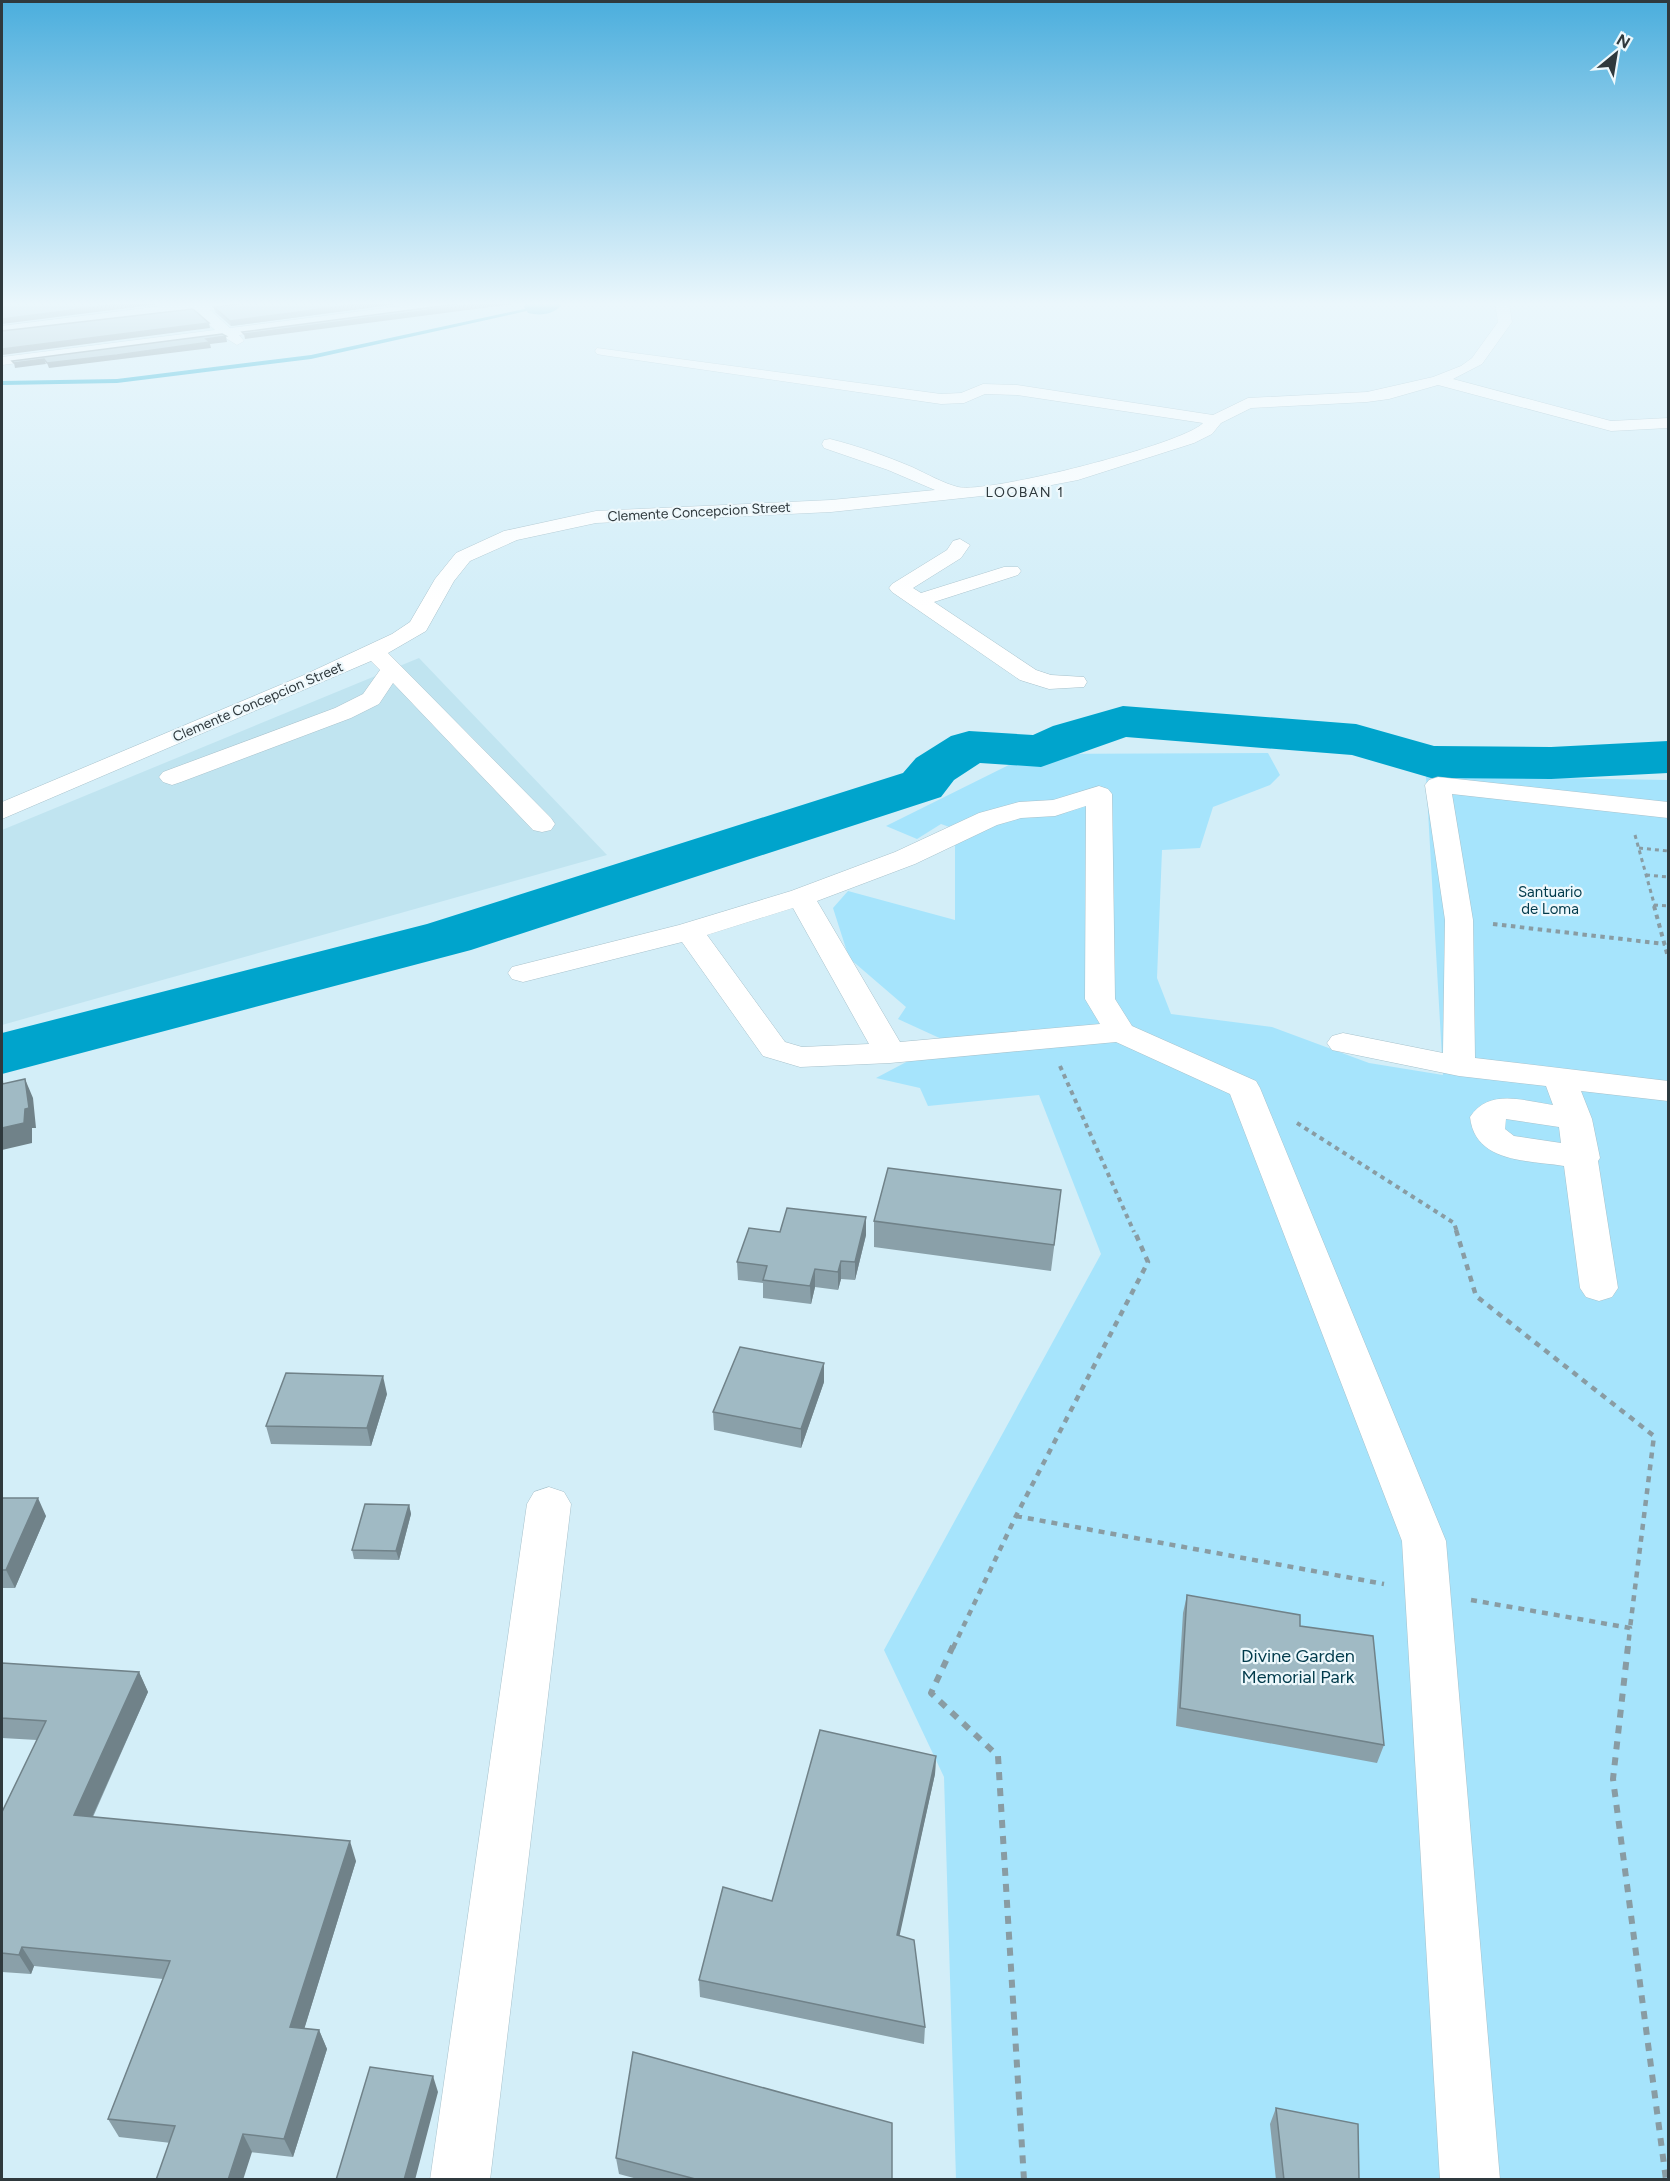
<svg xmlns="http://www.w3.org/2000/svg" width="1670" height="2181" font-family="Figtree,sans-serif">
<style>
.built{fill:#c0e4f0}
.green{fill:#a6e4fc}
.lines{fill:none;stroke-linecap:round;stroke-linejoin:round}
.stream{fill:#00a4cc;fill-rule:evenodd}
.river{fill:#00a4cc;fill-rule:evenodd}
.minor-casing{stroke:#a8c2cc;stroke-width:1}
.path-far3{stroke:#899ca3;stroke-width:3;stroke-dasharray:4 4;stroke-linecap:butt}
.path-far2{stroke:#899ca3;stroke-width:4;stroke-dasharray:4.5 4.5;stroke-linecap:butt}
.path-far1{stroke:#899ca3;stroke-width:4.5;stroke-dasharray:6 6;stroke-linecap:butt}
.path{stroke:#899ca3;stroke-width:6;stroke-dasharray:8 8;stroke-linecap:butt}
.minor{fill:#fff;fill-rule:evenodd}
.wall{fill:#8aa0a9}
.shaded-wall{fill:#708289}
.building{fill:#a0bac4;stroke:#708289;stroke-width:1.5}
.labels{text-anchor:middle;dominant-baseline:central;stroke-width:4.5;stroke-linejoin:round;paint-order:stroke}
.far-neighbourhood-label{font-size:14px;letter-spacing:1.5px;fill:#2f393d;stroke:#edf8fc}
.far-street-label{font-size:14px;fill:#2f393d;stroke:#edf8fc}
.park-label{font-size:15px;fill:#003a4b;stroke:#edf8fc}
.near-park-label{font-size:18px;fill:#003a4b;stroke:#edf8fc}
</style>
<rect width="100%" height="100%" fill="#d3eef8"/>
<path class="built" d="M419,658L607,855L2,1025V830Z"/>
<path class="green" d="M1268,753L1280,775L1270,785L1213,807L1200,848L1162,850L1157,978L1171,1014L1272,1027L1369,1063L1443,1075L1426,776L1668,780V2179H956L944,1777L884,1650L1101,1254L1039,1095L928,1106L920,1088L876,1078L946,1041L898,1019L906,1007L849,958L833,908L848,891L955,920V829L941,824L917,839L886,826L1031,754Z"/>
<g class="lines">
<path class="stream" d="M538,306L540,308L311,359L117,383L2,385V381L117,379L311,355Z"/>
<path class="river" d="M526,303H563C555,315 540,316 528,313L524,307Z
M1123,706L1356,724L1434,746L1551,747L1668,741V773L1551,779L1431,778L1352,755L1126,737L1041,767L980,763L954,780L941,797L471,950L2,1074V1033L427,924L903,773L916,758L951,736L969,731L1033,735L1053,726Z"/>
<g class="minor-casing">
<path id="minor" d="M186,303H246L239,307L210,310L230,328L424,303H464L457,307L239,335L244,341L237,345L224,337L2,365V357L215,330L195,312L2,334V326Z
M1495,303H1509L1512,322L1482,364L1453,379L1611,421L1668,418V428L1611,431L1438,385L1389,399L1367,402L1251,408L1221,423L1212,434L1194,443L1078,480L1010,493L831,512L596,523L517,540L470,561L454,581L426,631L388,653L551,818L555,824L551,830L542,832L533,830L393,683L379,704L351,718L181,782L172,785L163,782L159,777L163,772L335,708L363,694L380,670L371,661L2,819V802L304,675L392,634L410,622L435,579L456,553L504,531L596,511L831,500L935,490L888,470L824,448L822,444L824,440L830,439C858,446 886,456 912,467C927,474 943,483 958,487C988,494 1184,444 1203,423L1017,395L985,394L964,403L941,404L602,355L597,354L595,351L597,348L941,394L961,393L983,384L1017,385L1213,415L1248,398L1367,392L1433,377L1461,366L1472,358L1498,322Z
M960,539L970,545L961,558L913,588L921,593L1004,567H1018L1021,571L1018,575L934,602L1036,670L1051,675L1084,677L1087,682L1084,687L1049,689L1020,680L892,592L889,588L892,584L947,550L953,541Z
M1438,777L1668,802V818L1452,794L1473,920L1475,1058L1668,1081V1101L1581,1091L1592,1119L1600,1158L1598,1161L1618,1288L1612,1297L1599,1301L1586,1297L1580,1288L1564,1166C1527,1160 1475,1163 1470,1117C1489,1088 1524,1101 1553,1105L1546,1086L1459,1076L1332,1050L1327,1043L1332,1036L1343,1033L1443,1053L1445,920L1425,785L1429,780ZM1506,1119L1559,1127L1561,1143L1514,1136L1505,1129Z
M1099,786L1108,789L1112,794L1115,999L1132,1026L1256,1081L1260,1088L1446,1541L1500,2180H1440L1402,1541L1230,1094L1116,1042L890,1063L800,1067L763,1056L682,942L523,982L512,979L508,973L512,967L679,925L791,891L895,852L979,813L1019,802L1053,800ZM1086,806L1085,999L1100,1024L900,1042L817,901L915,864L997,825L1021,818L1055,816ZM793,908L869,1044L802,1047L785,1042L707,935Z
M549,1487L564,1492L571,1504L490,2180H430L527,1504L534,1492Z"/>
</g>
<path class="path-far3" d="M1635,835L1655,907
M1639,848L1668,851
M1646,875L1668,877
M1654,905L1668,906"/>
<path class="path-far2" d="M1654,906L1668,957
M1493,924L1665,944
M1060,1066L1134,1232
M1297,1123L1454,1223L1457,1232"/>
<path class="path-far1" d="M1456,1230L1476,1296L1654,1436L1630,1628
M1016,1516L1384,1584
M1471,1600L1630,1628L1628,1648
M953,1648L1016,1516L1148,1262L1134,1230"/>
<path class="path" d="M953,1646L931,1693L998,1756L1024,2180
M1628,1646L1613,1779L1666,2180"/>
<use href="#minor" class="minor"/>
</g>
<path class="wall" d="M241,303H405L231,326L215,312L214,307L238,304Z
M1058,1216L1051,1271L874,1247V1221Z
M866,1217V1235L855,1280L841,1279L838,1290L815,1287L811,1304L763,1298V1283L738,1280L737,1262L780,1232Z
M824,1382L801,1448L714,1430L713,1412Z
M387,1394L371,1446L271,1444L266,1426Z
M2,1498L46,1516L15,1588H2Z
M409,1505L411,1514L399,1560L354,1559L352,1550Z
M1187,1595L1300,1626L1384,1745L1377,1763L1176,1726L1183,1613Z
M2,1663L139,1672L148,1692L93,1817L356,1861L304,2029L319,2030L327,2049L293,2157L119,2137L108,2119L163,1979L34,1966L31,1974L2,1972V1812L37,1740L2,1738Z
M936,1756L935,1774L899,1935L925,2027L924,2044L700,1997L699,1980L772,1901Z
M1276,2108L1359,2180H1276L1270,2124Z
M616,2158L892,2180H641L619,2174Z"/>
<path class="shaded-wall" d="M127,303H167L2,324V325V319Z
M367,303H405L231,326L230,321Z
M484,303H521L245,339L244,334Z
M209,323L210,328L2,355V349Z
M226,336L227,342L210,344L211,348L49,368L47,363Z
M44,359L46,364L15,368L14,363Z
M2,1066V1068L5,1104L2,1096Z
M25,1079L33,1098L36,1128H32V1143L2,1150V1128Z
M866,1217V1235L855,1280V1262Z
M841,1261V1279L838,1290V1272Z
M815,1269V1287L811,1304L810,1286Z
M824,1363V1382L801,1448V1429Z
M383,1376L387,1394L371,1446L367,1428Z
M38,1498L46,1516L15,1588L6,1570Z
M409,1505L411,1514L399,1560L396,1551Z
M139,1672L148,1692L84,1835L74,1815Z
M936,1756L935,1774L896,1952L897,1935Z
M350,1841L356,1861L299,2046L290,2027Z
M22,1947L34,1966L31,1974L19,1955Z
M319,2030L327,2049L293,2157L284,2139Z
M433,2076L438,2092L415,2180H404Z
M243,2134L252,2152L243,2180H228Z"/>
<path class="building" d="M2,303H127L2,319Z
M241,303H367L230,321L214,307L238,304Z
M459,303H484L244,334L242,332L457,304Z
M193,309L209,323L2,349V331Z
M222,334L226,336L206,339L210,342L117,355L47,363L44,359L14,363L12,361Z
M25,1079L29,1108L25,1109L24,1123L2,1128V1084Z
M888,1168L1061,1190L1054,1245L874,1221Z
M787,1208L866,1217L855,1262L841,1261L838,1272L815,1269L810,1286L763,1280L767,1266L737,1262L749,1228L780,1232Z
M740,1347L824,1363L801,1429L713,1412Z
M286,1373L383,1376L367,1428L266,1426Z
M2,1498H38L6,1570H2Z
M365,1504L409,1505L396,1551L352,1550Z
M1187,1595L1300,1615V1626L1373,1636L1384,1745L1180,1708Z
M2,1663L139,1672L74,1815L350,1841L290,2027L319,2030L284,2139L243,2134L228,2180H156L175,2126L108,2119L170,1961L22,1947L19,1955L2,1953V1812L46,1721L2,1718Z
M820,1730L936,1756L897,1935L914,1940L925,2027L699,1980L723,1887L772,1901Z
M633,2052L892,2123V2180H699L616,2158Z
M370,2067L433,2076L404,2180H336Z
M1276,2108L1358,2124L1359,2180H1284Z"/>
<linearGradient id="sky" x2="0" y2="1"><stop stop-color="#4baedd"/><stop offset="0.5" stop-color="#ebf7fc"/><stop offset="1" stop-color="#ebf7fc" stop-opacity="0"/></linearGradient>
<rect width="1670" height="608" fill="url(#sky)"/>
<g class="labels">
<g class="far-neighbourhood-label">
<text x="1025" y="492">LOOBAN 1</text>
</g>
<g class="far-street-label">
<text transform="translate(699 512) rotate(-3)">Clemente Concepcion Street</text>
<text transform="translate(258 702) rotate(-23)">Clemente Concepcion Street</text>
</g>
<g class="park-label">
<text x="1550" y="892">Santuario<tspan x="1550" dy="17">de Loma</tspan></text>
</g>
<g class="near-park-label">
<text x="1298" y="1656">Divine Garden<tspan x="1298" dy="21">Memorial Park</tspan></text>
</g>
</g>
<rect width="1670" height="2181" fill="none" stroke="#2f393d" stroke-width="6"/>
<g transform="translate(1616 54) rotate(30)" stroke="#edf8fc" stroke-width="4.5" paint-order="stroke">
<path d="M0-4.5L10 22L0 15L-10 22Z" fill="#2f393d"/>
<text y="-9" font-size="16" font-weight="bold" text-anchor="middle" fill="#2f393d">N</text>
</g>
</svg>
